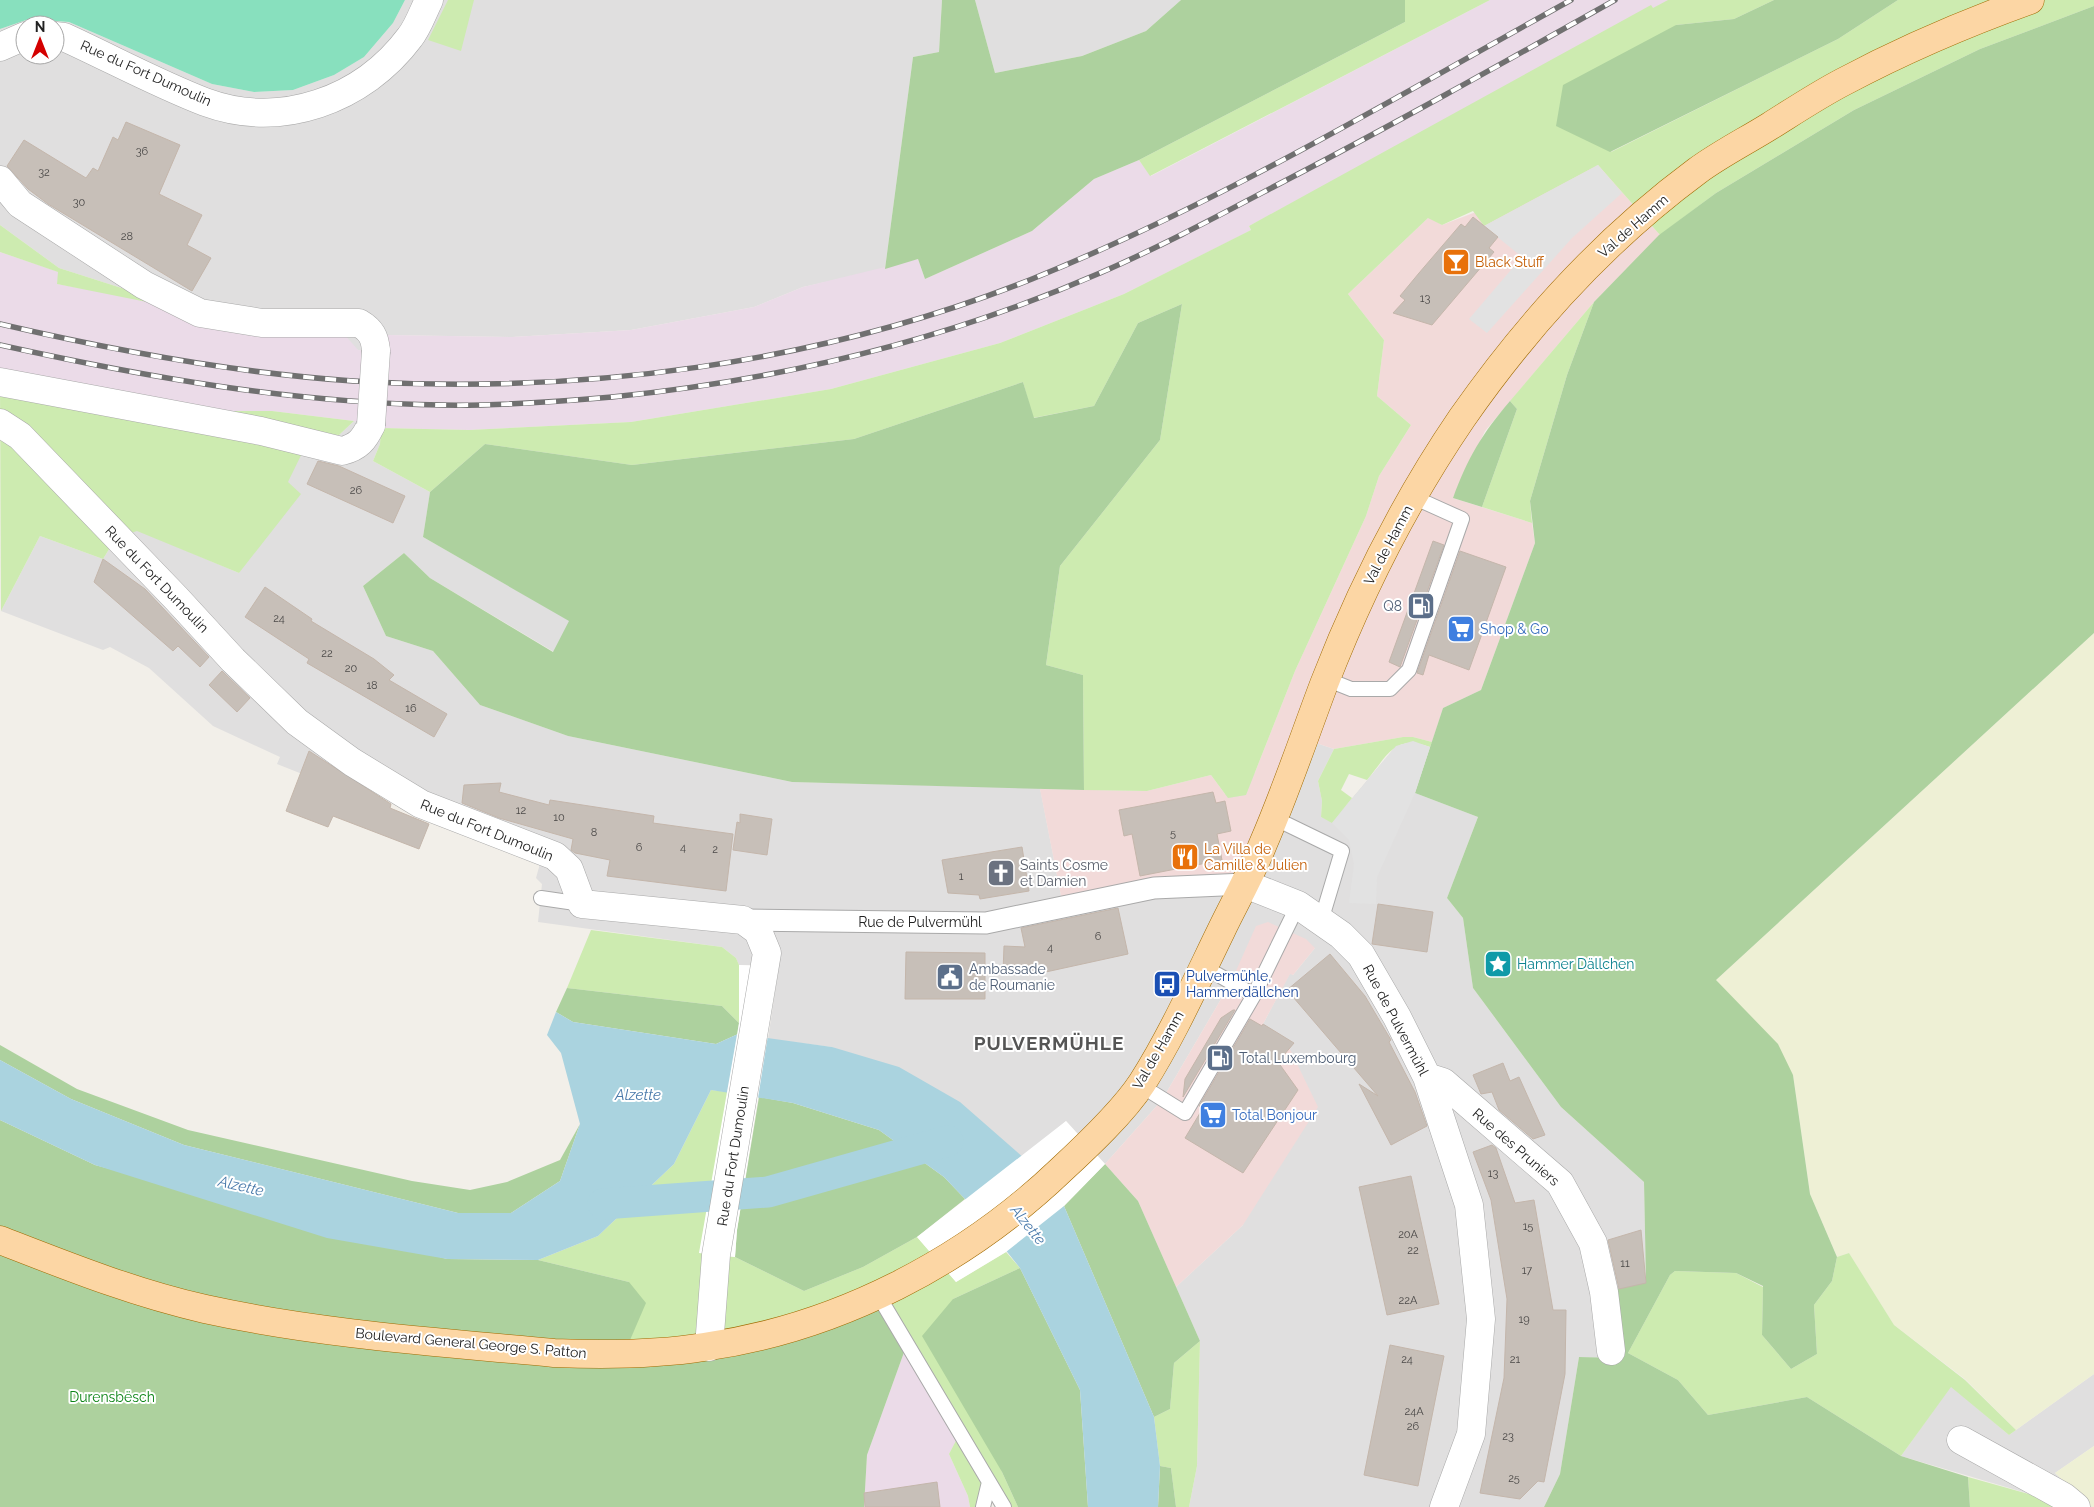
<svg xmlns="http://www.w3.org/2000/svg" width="2094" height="1507" font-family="Raleway,sans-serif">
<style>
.residential{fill:#e0dfdf;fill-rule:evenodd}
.commercial{fill:#f2dad9}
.industrial{fill:#ebdbe8}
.farmland{fill:#eef0d5}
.grass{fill:#cdebb0}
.forest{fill:#add19e}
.pitch{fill:#88e0be}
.parking{fill:#e2e2e2}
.water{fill:#aad3df}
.pier{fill:#fff}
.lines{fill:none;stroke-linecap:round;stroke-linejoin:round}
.canal{stroke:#aad3df;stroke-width:31}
.building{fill:#c7bfb8;stroke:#c4b6ab}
.service-casing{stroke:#a9a9a9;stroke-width:16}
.pedestrian-casing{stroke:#a9a9a9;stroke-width:23}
.minor-casing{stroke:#a9a9a9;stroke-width:29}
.primary-casing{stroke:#a06b00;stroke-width:29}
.service{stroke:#fff;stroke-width:14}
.pedestrian{stroke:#fff;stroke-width:21}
.minor{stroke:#fff;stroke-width:28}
.primary{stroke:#fcd6a4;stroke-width:28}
.rail-casing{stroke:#707070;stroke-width:5.5}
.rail{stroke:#fff;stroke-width:4;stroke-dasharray:11;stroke-linecap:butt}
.minor-bridge-casing{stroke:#a9a9a9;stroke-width:29;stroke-linecap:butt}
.minor-bridge{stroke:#fff;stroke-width:28}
.labels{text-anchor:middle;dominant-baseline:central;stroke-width:4;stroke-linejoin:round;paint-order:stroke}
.number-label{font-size:11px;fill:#4b4948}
.street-label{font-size:14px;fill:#222;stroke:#fff}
.food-label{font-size:14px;fill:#c56008;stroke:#fff;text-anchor:start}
.service-label{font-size:14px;fill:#4e5e75;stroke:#fff;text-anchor:start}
.shop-label{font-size:14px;fill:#366cbe;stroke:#fff;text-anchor:start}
.worship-label{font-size:14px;fill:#5b616d;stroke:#fff;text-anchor:start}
.culture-label{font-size:14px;fill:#0d838f;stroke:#fff;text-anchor:start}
.transit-label{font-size:14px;fill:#164399;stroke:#fff;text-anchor:start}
.park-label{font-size:14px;fill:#0c8416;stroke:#fff}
.water-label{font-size:15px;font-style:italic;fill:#4a7aab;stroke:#fff}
.district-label{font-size:19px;font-weight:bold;letter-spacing:1px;fill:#555;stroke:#fff}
</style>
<rect width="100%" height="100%" fill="#f2efe9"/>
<path class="residential" d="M405,0H942L939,52L913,57L885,269L803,287L754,307L631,330L512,337L387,335L386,352L358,350L134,292L59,268L0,225V29L29,19L69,22L212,84L254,92L293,90L334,75L364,57L393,23ZM25,25H55V55H25Z
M975,0H1181L1146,31L1082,56L995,73Z
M354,421L381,428L380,444L373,461L430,492L423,537L570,621L554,652L430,578L404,553L363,586L386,636L433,651L480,705L568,736L792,782L1040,788L1063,906L1304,739L1334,749L1318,781L1322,801L1321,817L1332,822L1396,746L1430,747L1415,793L1478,817L1447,898L1463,918L1473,988L1561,1107L1644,1182L1646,1283L1616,1359L1579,1357L1560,1474L1544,1507H1189L1197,1466L1200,1341L1176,1287L1243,1225L1263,1024L1290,973L1293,975L1315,948L1231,982L1162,1100L1105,1164L1066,1121L1025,1159L832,1047L768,1039L779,966L739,965L736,958L722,947L538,922L542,884L536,878L541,860L346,771L340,789L277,764L280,757L213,726L149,668L110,647L103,650L1,611L40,536L103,559L116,538L137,530L239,573L288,482L261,431L339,435Z
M2094,1374V1446L2055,1473L2092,1507H2063L2057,1502L1901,1456L1951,1386L2009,1435Z"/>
<path class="commercial" d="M1598,165L1660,235L1594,302L1485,431L1453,498L1532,523L1535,543L1481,690L1443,708L1432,742L1413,737H1403L1334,749L1304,739L1245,884L1063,906L1040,789L1147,791L1211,775L1228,798L1246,795L1295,671L1366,516L1379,476L1411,425L1377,396L1384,340L1348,294L1429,217L1442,225Z
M1268,922L1306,939L1315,948L1293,975L1290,974L1263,1024L1284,1037L1318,1107L1243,1225L1176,1287L1138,1201L1105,1164L1162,1100L1231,982L1256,926Z"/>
<path class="industrial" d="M1490,0H1670L1249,226L1251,230L1232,240L1124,294L1000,343L831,389L631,422L469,430L381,428L354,421L272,411H229L0,370V252L59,272L57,284L344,334L358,350L386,352L387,335L512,337L631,330L754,307L803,287L918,259L925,279L1032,231L1094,179L1139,160L1151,176Z
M907,1344L960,1434L949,1454L968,1496L970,1507H864L867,1455Z"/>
<path class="farmland" d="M2094,633V1374L2016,1430L1965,1379L1894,1325L1849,1253L1837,1257L1810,1194L1793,1075L1716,980Z
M2094,1446V1507H2092L2055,1473Z"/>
<path class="grass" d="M448,0H474L461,51L428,40Z
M1405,0H1490L1150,176L1139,160L1405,22Z
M1668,0H1774L1734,19L1676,25L1611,152L1838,39L1898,0H2094V6L1980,49L1854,110L1716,193L1660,235L1598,165L1484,226L1473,211L1442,225L1428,218L1348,294L1384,340L1377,396L1411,425L1379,476L1366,516L1295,671L1246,795L1228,798L1211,775L1147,791L1084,790L1083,675L1046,665L1060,566L1160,440L1182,304L1138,323L1094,406L1033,418L1023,382L854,439L632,465L485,444L430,492L373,461L380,444L381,428L469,430L631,422L831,389L1000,343L1124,294L1251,230L1249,226L1651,5L1653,8Z
M0,225L59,268L134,292L152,303L57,284L58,272L0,252Z
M1594,302L1567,375L1530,501L1532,523L1482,507L1517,409L1510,401Z
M0,382L229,411H272L354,421L339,435L264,431L307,443L288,482L301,494L239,573L137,531L116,538L103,559L40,536L1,611Z
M1403,737H1413L1432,742L1430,747C1394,734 1388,755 1367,780L1349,774L1341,790L1352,798L1332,823L1321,817L1322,801L1318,781L1334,749Z
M591,930L722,947L736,958L739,965V1023L722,1006L567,988Z
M711,1090L728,1092L700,1253L735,1257L804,1291L863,1267L917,1237L956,1282L1006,1252L1020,1268L953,1299L1002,1472L1018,1507H1004L989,1482L983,1507H970L968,1496L949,1454L960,1433L907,1344L624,1354L629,1282L538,1260L598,1236L674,1164Z
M1849,1253L1894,1325L1965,1380L2016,1430L2009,1435L1951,1387L1901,1456L1807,1397L1708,1415L1678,1380L1628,1353L1670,1275L1675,1271L1736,1273L1763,1287L1762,1335L1791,1369L1817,1354L1814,1305L1832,1281L1837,1257Z
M1200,1341L1197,1466L1189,1507H1176L1171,1468L1160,1466L1154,1417L1170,1409L1174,1363Z
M1968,1477L2057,1502L2063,1507H1970Z"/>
<path class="forest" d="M942,0H975L995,73L1082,56L1146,31L1181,0H1405V22L1139,160L1094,179L1032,231L925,279L918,259L885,269L913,57L939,52Z
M1774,0H1898L1838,39L1610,152L1556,126L1563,85L1676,25L1734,19Z
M2094,6V633L1716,980L1778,1044L1793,1075L1810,1194L1837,1257L1832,1281L1814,1305L1817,1354L1791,1369L1762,1335L1763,1286L1736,1273L1675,1271L1670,1275L1628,1353L1678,1380L1708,1415L1807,1397L1901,1456L1968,1477L1970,1507H1544L1560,1474L1579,1357L1616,1358L1612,1290L1646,1282L1644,1182L1561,1107L1473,988L1463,918L1447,898L1478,817L1415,793L1443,708L1481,690L1535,543L1530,501L1567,375L1594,302L1659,235L1716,193L1854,110L1980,49Z
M1182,304L1160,440L1060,566L1046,665L1083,675L1084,790L792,782L568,736L480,705L433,651L386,636L363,586L404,553L430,578L553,652L569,621L423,537L430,492L485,444L632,465L854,439L1023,382L1034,418L1094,406L1138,323Z
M1510,401L1517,409L1482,507L1453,498C1468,457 1482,434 1510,401Z
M567,988L722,1006L739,1023L738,1034L716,1044L573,1022L556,1012Z
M0,1045L77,1089L188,1130L412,1181L470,1190L507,1182L560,1160L580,1124L560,1181L511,1213H458L184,1145L71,1099L0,1060Z
M759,1097L793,1103L879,1130L944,1177L965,1199L917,1237L863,1267L804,1291L735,1257L737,1230Z
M0,1120L95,1165L447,1259L538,1260L629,1282L646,1303L624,1354L878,1295L907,1344L867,1455L864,1507H0Z
M1105,1164L1138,1201L1200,1341L1174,1363L1170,1409L1154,1417L1064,1206Z
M1020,1268L1080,1390L1088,1507H1018L1002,1472L922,1336L953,1299Z
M1160,1466L1171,1468L1176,1507H1158Z"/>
<path class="pitch" d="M0,0H405L393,23L364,57L334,75L293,90L254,92L212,84L69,22L29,19L0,29Z"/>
<path class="parking" d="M1598,165L1622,193L1572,238L1487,333L1469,319L1522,257L1484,226Z
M1413,741L1430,747L1415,793L1377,877L1376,904L1349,903L1354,864L1349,840L1332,823L1396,746Z"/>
<path class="water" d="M556,1012L573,1022L716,1044L738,1034L832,1047L899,1067L960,1102L1025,1159L1064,1206L1154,1417L1160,1466L1158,1507H1088L1080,1390L1020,1268L965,1199L944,1177L879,1130L793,1103L711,1090L674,1164L598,1236L538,1260L447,1259L327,1238L95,1165L0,1120V1060L71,1099L184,1145L458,1213H511L560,1181L580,1124L561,1053L547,1035Z"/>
<path class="pier" d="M739,965L779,966L737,1230L735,1257L699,1253L739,1023Z
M1066,1121L1105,1164L1064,1206L1006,1252L956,1282L917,1237Z"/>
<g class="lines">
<path class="canal" d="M603,1204L768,1192L948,1141"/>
</g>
<path class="building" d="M126,122L180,145L159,194L202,215L187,245L211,258L192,291L48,204L28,189L7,166L24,140L86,178L93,168L98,171L113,137L118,140Z
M1473,217L1498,237L1489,248L1494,252L1432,325L1393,313L1405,300L1400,296L1419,273L1461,224L1465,227Z
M318,461L339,466L405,496L393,523L307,484Z
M1433,541L1444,545L1400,667L1389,662Z
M1460,551L1506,567L1469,670L1429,655L1423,675L1417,673Z
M103,559L145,589L209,657L200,667L178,646L173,651L94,582Z
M265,587L312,619L311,621L374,659L394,675L389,680L447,714L434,737L307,663L309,659L245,617Z
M222,671L250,698L237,712L209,685Z
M309,751L391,804L390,808L429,824L419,849L333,816L328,827L286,811Z
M501,783L499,792L549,805L550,800L654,816L653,823L733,834L726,891L607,876L610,860L575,853L571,850L573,839L499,818L462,803L464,785Z
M1213,792L1216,803L1225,801L1231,831L1217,834L1222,860L1140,876L1132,834L1124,836L1119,810Z
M740,814L772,819L767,855L733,850L737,822L740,823Z
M1022,847L1029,891L980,899L979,895L948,893L942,860Z
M1378,904L1433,912L1427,952L1372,944Z
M1118,908L1128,954L1032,975L1003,973L1004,946L1025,947L1021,928Z
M906,952L985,953V999H905Z
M1330,954L1365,996L1391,1040L1389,1042L1415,1092L1427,1126L1391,1145L1359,1084L1378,1096L1287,990Z
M1233,1010H1235L1183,1097L1185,1079L1221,1018Z
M1250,1019L1262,1026L1263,1024L1294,1043L1278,1062L1298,1090L1243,1173L1185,1138L1203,1108L1199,1106Z
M1503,1063L1510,1081L1519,1077L1545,1135L1533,1139L1499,1110L1492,1092L1481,1094L1473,1075Z
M1492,1145L1496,1148L1515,1203L1534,1200L1553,1310H1566L1565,1374L1544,1482L1538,1481L1520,1499L1480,1493L1504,1378L1507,1299L1491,1200L1473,1152Z
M1411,1176L1439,1304L1387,1315L1359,1187Z
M1641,1230L1646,1283L1619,1289L1608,1240Z
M1390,1345L1444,1356L1418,1486L1364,1475Z
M937,1482L940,1507H865L864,1493Z"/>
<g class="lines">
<g class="service-casing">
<path id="service" d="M1326,679L1351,689H1390L1409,670L1462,519L1413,497
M1274,818L1342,851L1321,921
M541,898L582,904
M1204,967L1254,995
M1140,1085L1185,1113L1254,995L1298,905
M878,1295L1004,1507
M983,1507L989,1482"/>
</g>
<g class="pedestrian-casing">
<path id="pedestrian" d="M743,920L986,923L1154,888L1245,884"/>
</g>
<g class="minor-casing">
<path id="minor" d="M55,36L64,37C110,58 158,84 205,102C281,130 363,100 410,37C418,27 423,12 429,0
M0,47L25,36
M0,180L20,204L144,285L200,313L262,323H359C371,330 375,337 376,351
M0,382L261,431L342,451C358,447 364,440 371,425
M0,423L20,436L176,598L233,660L297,722L352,762L421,804L555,856L569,869L582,904L743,920L758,931L767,953L716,1255L709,1347
M1245,884L1298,905L1341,935L1361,955L1397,1017L1427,1077L1469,1205L1481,1319L1471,1434L1444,1507
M1427,1077L1443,1082L1560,1183L1593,1243L1604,1292L1611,1351
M1961,1440L2064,1497L2076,1507"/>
</g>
<g class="primary-casing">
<path id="primary" d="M0,1240C67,1266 134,1293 205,1309C319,1334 438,1342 554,1353C604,1355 654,1355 704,1347C838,1328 965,1262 1062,1169C1088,1145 1123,1112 1142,1083C1172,1036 1197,980 1221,931C1235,902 1251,874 1263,844C1286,791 1304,737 1324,684C1360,591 1406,500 1462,418C1527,325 1605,239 1697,171C1720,154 1746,141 1770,126C1794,111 1818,95 1843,82C1903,50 1966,23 2030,0"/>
</g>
<use href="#service" class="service"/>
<use href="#pedestrian" class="pedestrian"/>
<use href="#minor" class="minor"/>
<use href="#primary" class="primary"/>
<g class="rail-casing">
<path id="rail" d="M0,324C116,351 235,373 353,381C582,395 819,364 1032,279C1220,203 1394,98 1571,0
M0,345C145,377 292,403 441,405C498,406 555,402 612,397C781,380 944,341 1100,273C1160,247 1218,216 1277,185C1391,126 1503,63 1615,0"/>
</g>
<use href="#rail" class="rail"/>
<g class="minor-bridge-casing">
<path id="minor-bridge" d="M371,425L376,351"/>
</g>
<use href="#minor-bridge" class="minor-bridge"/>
</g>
<defs>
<g id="bar-square" transform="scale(1.4375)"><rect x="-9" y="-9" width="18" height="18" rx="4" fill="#e8710a" stroke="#fff"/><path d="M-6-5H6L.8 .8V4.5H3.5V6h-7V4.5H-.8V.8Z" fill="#fff"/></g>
<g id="fuel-square" transform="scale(1.4375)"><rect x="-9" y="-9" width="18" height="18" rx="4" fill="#5c6f8a" stroke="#fff"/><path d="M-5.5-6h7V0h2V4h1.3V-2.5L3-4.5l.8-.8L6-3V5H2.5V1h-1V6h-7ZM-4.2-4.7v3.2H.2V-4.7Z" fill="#fff"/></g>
<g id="supermarket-square" transform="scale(1.4375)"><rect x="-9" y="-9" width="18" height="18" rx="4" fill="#3f7fe0" stroke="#fff"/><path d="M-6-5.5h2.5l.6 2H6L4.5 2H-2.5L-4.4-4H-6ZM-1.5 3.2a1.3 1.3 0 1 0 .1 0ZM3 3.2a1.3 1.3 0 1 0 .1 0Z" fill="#fff"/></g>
<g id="restaurant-square" transform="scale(1.4375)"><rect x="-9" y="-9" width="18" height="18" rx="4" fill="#e8710a" stroke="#fff"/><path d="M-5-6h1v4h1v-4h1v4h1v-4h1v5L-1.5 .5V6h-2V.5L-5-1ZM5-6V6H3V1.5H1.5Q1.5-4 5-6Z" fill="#fff"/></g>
<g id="church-square" transform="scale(1.4375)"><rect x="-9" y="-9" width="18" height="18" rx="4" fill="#6b7280" stroke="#fff"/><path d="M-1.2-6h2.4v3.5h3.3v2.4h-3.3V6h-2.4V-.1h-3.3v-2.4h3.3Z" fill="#fff"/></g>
<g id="sight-square" transform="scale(1.4375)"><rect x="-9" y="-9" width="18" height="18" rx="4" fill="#0f9aa8" stroke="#fff"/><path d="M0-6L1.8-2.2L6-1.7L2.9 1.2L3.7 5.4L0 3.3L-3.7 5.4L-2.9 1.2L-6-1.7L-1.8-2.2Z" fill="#fff"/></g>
<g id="civic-square" transform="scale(1.4375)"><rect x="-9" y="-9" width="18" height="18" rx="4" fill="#5c6f8a" stroke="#fff"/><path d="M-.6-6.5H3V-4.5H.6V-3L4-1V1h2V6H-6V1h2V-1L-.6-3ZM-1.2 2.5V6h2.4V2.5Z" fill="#fff"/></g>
<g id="bus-square" transform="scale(1.4375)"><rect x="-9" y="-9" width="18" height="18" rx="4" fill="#1a4fb4" stroke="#fff"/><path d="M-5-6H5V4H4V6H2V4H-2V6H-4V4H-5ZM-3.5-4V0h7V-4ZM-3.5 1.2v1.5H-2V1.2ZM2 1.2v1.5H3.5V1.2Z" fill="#fff"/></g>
</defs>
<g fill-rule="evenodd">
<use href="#bar-square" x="1456" y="262"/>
<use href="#fuel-square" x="1421" y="606"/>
<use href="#supermarket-square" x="1461" y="629"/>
<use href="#restaurant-square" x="1185" y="857"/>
<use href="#church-square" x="1001" y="873"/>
<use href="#sight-square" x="1498" y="964"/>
<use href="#civic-square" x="950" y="977"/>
<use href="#bus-square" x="1167" y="984"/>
<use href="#fuel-square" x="1220" y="1058"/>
<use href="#supermarket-square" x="1213" y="1115"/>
</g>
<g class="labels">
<g class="number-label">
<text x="142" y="151">36</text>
<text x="44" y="172">32</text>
<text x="79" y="202">30</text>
<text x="127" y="236">28</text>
<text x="1425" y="298">13</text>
<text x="356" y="490">26</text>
<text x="279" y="618">24</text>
<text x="327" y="653">22</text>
<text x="351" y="668">20</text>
<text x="372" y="685">18</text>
<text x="411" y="708">16</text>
<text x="521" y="810">12</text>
<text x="559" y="817">10</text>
<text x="594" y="832">8</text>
<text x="1173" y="833">5</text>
<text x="639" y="847">6</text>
<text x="683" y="847">4</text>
<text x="715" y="849">2</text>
<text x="961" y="876">1</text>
<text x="1098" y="936">6</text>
<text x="1050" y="947">4</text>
<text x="1493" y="1173">13</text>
<text x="1528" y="1226">15</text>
<text x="1408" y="1234">20A</text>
<text x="1413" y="1250">22</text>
<text x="1625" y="1263">11</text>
<text x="1527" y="1270">17</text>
<text x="1408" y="1300">22A</text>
<text x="1524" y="1319">19</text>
<text x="1407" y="1359">24</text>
<text x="1515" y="1359">21</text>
<text x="1414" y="1411">24A</text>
<text x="1413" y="1426">26</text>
<text x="1508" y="1436">23</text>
<text x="1514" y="1478">25</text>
</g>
<g class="street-label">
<text transform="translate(146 73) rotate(24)">Rue du Fort Dumoulin</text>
<text transform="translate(1633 226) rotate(-41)">Val de Hamm</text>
<text transform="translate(1388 545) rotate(-62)">Val de Hamm</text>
<text transform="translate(157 579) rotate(46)">Rue du Fort Dumoulin</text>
<text transform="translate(487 830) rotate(22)">Rue du Fort Dumoulin</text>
<text x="920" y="922">Rue de Pulvermühl</text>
<text transform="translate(1396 1020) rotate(62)">Rue de Pulvermühl</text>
<text transform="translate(1158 1050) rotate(-60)">Val de Hamm</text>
<text transform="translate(1516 1147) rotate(41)">Rue des Pruniers</text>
<text transform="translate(733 1156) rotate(-81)">Rue du Fort Dumoulin</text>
<text transform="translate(471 1343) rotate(5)">Boulevard General George S. Patton</text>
</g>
<g class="food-label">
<text x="1475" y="262">Black Stuff</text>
<text x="1204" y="849">La Villa de<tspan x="1204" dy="16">Camille &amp; Julien</tspan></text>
</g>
<g class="service-label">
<text x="1402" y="606" text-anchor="end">Q8</text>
<text x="969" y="969">Ambassade<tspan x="969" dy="16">de Roumanie</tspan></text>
<text x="1239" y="1058">Total Luxembourg</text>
</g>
<g class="shop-label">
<text x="1480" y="629">Shop &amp; Go</text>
<text x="1232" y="1115">Total Bonjour</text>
</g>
<g class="worship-label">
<text x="1020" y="865">Saints Cosme<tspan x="1020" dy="16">et Damien</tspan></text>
</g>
<g class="culture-label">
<text x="1517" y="964">Hammer Dällchen</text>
</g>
<g class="transit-label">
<text x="1186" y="976">Pulvermühle,<tspan x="1186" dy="16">Hammerdällchen</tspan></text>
</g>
<g class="park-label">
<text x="112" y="1397">Durensbësch</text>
</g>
<g class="water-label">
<text x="638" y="1095">Alzette</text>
<text transform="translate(241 1186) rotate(13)">Alzette</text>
<text transform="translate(1028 1225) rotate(51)">Alzette</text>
</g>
<g class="district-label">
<text x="1049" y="1043">PULVERMÜHLE</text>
</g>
</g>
<g transform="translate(40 40)"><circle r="24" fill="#ffffff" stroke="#a7a7a7"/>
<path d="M0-4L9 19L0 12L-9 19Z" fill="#d40000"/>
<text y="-8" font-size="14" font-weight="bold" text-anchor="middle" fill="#222222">N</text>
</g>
</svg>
